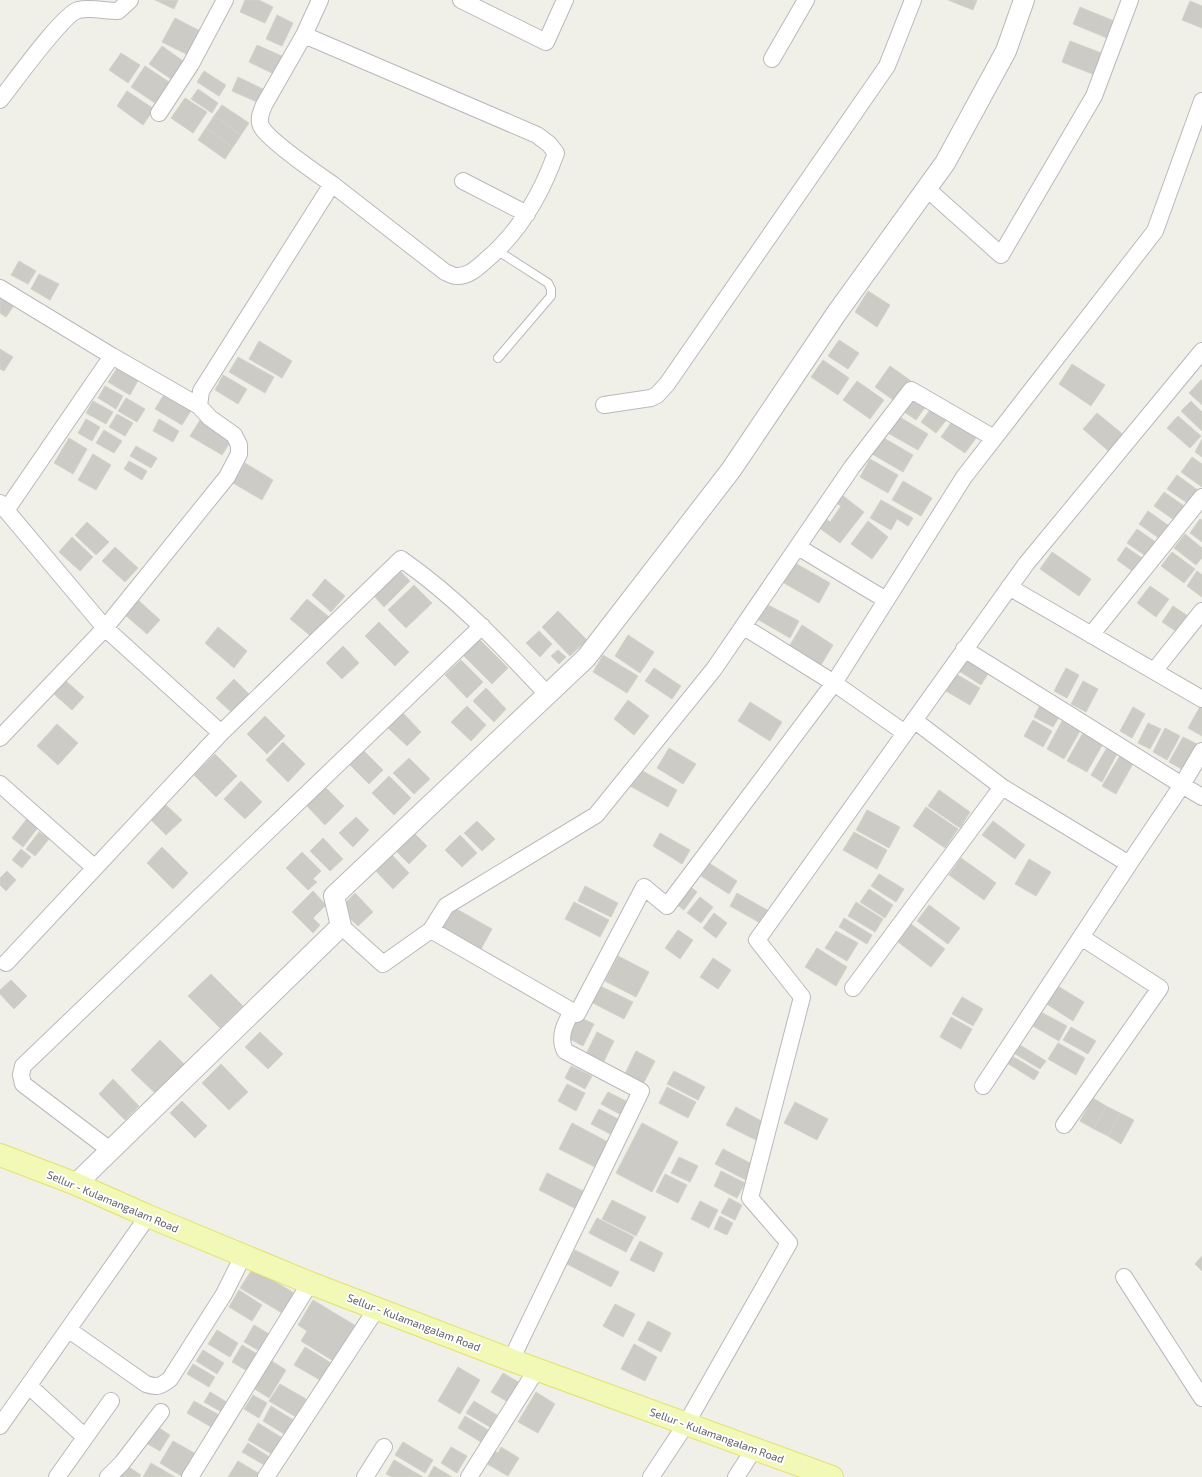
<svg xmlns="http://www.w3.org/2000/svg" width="1202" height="1477" font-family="'Exo 2',sans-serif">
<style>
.building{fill:#cccbc5;stroke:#d4d3c7}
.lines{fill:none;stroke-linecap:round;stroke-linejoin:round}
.service-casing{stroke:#b8b9bd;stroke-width:10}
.minor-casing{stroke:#b8b9bd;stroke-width:18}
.tertiary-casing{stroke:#b8b9bd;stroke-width:22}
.primary-casing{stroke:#e5e16c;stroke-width:24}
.service{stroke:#fff;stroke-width:8}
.minor{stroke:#fff;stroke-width:16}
.tertiary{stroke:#fff;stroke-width:20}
.primary{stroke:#f2f8b5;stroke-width:22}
.labels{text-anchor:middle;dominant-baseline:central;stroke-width:4;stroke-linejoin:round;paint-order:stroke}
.street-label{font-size:11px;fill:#5f6167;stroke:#fff}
</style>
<rect width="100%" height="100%" fill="#f0f0e8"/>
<path class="building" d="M155,0H178L174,9Z
M245,0H259L273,7L265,23L240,12Z
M948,0H977L973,10Z
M1190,1L1202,6V28L1182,20Z
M1080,7L1114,21L1107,38L1073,24Z
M277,15L293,23L282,46L266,39Z
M175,18L200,31L188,55L162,42Z
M1070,41L1104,54L1095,75L1062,62Z
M257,45L284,57L276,75L249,62Z
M162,46L186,63L174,81L149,64Z
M121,53L140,65L128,83L109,70Z
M145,66L169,82L155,103L131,87Z
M204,71L226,85L219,96L197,82Z
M238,77L263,89L257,102L232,91Z
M198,89L218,103L212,113L191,99Z
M127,91L154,109L143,125L117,106Z
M185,98L207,112L193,133L171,118Z
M222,105L249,123L241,135L214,116Z
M214,116L241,135L233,147L206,128Z
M206,128L233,147L225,159L198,140Z
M19,261L36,271L28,284L11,275Z
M39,274L59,284L50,300L31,289Z
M868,291L890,305L877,327L855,312Z
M0,294L15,304L6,317L0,313Z
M839,340L859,353L848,369L828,356Z
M259,341L292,361L282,378L249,359Z
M0,349L13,357L4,371L0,369Z
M238,357L274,377L265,393L229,372Z
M823,360L849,378L838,395L811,377Z
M1072,364L1105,385L1091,406L1059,384Z
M119,365L140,377L130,395L108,382Z
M890,366L911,381L896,402L875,387Z
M223,375L247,389L238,404L215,390Z
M1201,380H1202V405L1189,393Z
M857,381L884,400L870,419L843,400Z
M105,386L123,396L116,409L98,398Z
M915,387L931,399L916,420L900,409Z
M165,393L192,409L182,425L155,409Z
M126,398L145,409L137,422L118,411Z
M93,401L113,412L106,424L86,413Z
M1191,401L1202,412V431L1181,411Z
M936,402L951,414L936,433L921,422Z
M1097,413L1126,437L1112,454L1083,429Z
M117,414L133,423L125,436L109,427Z
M898,416L928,434L918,450L888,433Z
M1178,416L1201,436L1190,448L1167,428Z
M955,417L979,434L965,453L941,437Z
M86,419L100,427L92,441L78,433Z
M159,419L179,431L173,442L153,431Z
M200,420L232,439L222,455L190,436Z
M104,430L122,441L114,453L96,443Z
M882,437L913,455L903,472L872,454Z
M69,438L87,449L73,474L54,463Z
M1202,439V457L1195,452Z
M136,446L157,458L151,468L130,456Z
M93,454L111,465L96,490L78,480Z
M1192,457L1202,464V487L1181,472Z
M870,459L898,475L888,493L860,477Z
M129,461L147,471L142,480L124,469Z
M245,463L273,480L262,500L233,483Z
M1177,475L1199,491L1190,505L1167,489Z
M903,481L932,498L921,516L892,500Z
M1164,492L1187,508L1177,522L1154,506Z
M842,495L864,512L840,543L818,527L825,518L830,522L841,506L836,503Z
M881,500L913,518L908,526L897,519L891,530L870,518Z
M1148,511L1172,528L1163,541L1139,524Z
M1200,519L1202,520V542L1190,533Z
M868,521L888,537L872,559L851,544Z
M87,522L109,542L96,555L75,535Z
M1137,529L1160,545L1150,559L1127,543Z
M1185,534L1202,548V558L1196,565L1174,548Z
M72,537L93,557L80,571L59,552Z
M115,547L138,568L125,582L102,561Z
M1126,547L1145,560L1135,573L1117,560Z
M1052,552L1091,579L1079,596L1040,569Z
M1172,552L1195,569L1184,583L1161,566Z
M795,563L830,583L819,603L784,583Z
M399,570L410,581L384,607L373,595Z
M1197,571L1202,575V597L1187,586Z
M325,579L345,596L331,612L312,595Z
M414,585L432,603L406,628L388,610Z
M1150,586L1169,599L1156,617L1137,603Z
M137,599L160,620L147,634L124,614Z
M307,599L329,617L312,637L290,619Z
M766,604L799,621L790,638L757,619Z
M1173,606L1191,618L1180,634L1162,622Z
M558,611L587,640L570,656L542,627Z
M379,622L409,652L395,666L365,636Z
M802,625L833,645L821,665L790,645Z
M218,627L247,651L234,668L205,643Z
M539,631L552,644L540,657L526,643Z
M628,635L654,652L640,673L615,656Z
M479,639L508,668L492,684L463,655Z
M343,646L359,663L342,679L326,663Z
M558,650L566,657L559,664L551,656Z
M603,655L638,676L627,693L593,672Z
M967,657L990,671L981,685L959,671Z
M461,660L483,682L467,698L445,675Z
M654,668L681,686L672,699L645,681Z
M1066,668L1079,675L1067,698L1054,691Z
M956,674L980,688L970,705L946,691Z
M234,679L249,694L231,712L216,698Z
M66,681L84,697L72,710L54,694Z
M1083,681L1098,689L1086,712L1071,704Z
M486,688L506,709L494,722L473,701Z
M628,700L649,716L634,735L614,719Z
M750,702L782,722L770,741L738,721Z
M1041,703L1061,714L1053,727L1034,717Z
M1202,703V736L1188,728Z
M467,706L486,725L471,741L451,722Z
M1133,707L1145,714L1132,738L1120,731Z
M402,712L421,732L407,746L387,727Z
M265,716L285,736L267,754L247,734Z
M1033,720L1052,731L1043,747L1024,736Z
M1062,721L1080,731L1064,759L1047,749Z
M1148,723L1161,729L1150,749L1138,743Z
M57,724L78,743L58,765L37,746Z
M1165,728L1180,736L1167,760L1153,752Z
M1084,731L1104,742L1087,772L1067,761Z
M1183,737L1199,745L1185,771L1169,762Z
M283,742L305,764L288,782L266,760Z
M1108,746L1118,752L1102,782L1091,775Z
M361,748L383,770L369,784L347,762Z
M669,748L696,764L683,784L657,768Z
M215,754L237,776L216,797L194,775Z
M1121,754L1134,762L1116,794L1102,786Z
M409,758L430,779L414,794L393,773Z
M639,769L677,790L668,807L630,786Z
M389,776L411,798L394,815L372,793Z
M241,781L262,802L245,819L224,799Z
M324,786L344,806L325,825L306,805Z
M939,790L970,812L960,828L928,806Z
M165,804L182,820L166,835L150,819Z
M926,807L958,829L945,848L913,826Z
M867,810L900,827L889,848L856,830Z
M29,816L40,825L23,847L12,838Z
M356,817L369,830L353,847L339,833Z
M477,821L495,839L482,851L464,833Z
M993,821L1025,845L1015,859L982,835Z
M39,832L49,839L35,856L26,849Z
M413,832L427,846L409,864L395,850Z
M854,832L887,850L877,869L843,850Z
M660,833L690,850L682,864L653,846Z
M460,835L477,853L462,867L445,850Z
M323,838L343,859L330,871L310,851Z
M162,847L188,873L173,889L147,863Z
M21,849L31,857L22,868L12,860Z
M302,852L321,871L313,879L317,882L308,890L286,868Z
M391,854L409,873L393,889L375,870Z
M961,858L996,883L984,900L949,875Z
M1029,859L1051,872L1036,896L1015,884Z
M709,863L737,881L729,894L701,876Z
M7,871L16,880L6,891L0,885V878Z
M879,874L904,889L896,902L871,886Z
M687,884L697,892L684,910L673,902Z
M585,886L618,903L611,917L578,901Z
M869,889L893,905L885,918L860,902Z
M313,891L326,905L313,918L320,925L313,933L292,912Z
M355,893L373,912L358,926L340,909Z
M737,893L769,911L762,924L730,906Z
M700,897L713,907L701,923L687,913Z
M574,902L609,920L600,937L565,919Z
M856,902L883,919L875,932L848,916Z
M929,905L960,928L948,944L917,921Z
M453,907L492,929L481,949L442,927Z
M714,913L727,923L716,938L703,928Z
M844,918L872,935L867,944L839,927Z
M911,924L945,949L931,967L898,942Z
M678,930L693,940L680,959L665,948Z
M836,931L858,943L847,961L825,948Z
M817,948L847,967L836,986L805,967Z
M618,956L649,972L636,997L605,981Z
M713,958L731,970L718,989L700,977Z
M211,974L243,1006L220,1028L188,996Z
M11,980L27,996L14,1009L0,994V990Z
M598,985L633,1002L624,1019L589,1001Z
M1056,985L1084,1002L1073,1021L1045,1003Z
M962,997L983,1009L973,1026L952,1014Z
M1039,1011L1067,1026L1059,1041L1031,1025Z
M579,1017L594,1024L583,1046L568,1038Z
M951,1017L972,1029L961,1049L940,1037Z
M1071,1027L1096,1041L1088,1054L1063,1040Z
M260,1032L283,1054L268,1069L245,1047Z
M597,1032L614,1041L603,1063L586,1054Z
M160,1040L186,1066L157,1095L131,1070Z
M1058,1043L1085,1058L1076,1075L1048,1059Z
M1020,1045L1046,1061L1040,1069L1015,1054Z
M636,1051L655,1061L641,1088L623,1078Z
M1012,1056L1039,1072L1034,1080L1007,1063Z
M221,1064L248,1092L229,1110L202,1083Z
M571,1066L592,1076L585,1089L565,1078Z
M674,1071L705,1087L698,1100L667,1084Z
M113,1079L139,1106L125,1120L99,1094Z
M567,1084L585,1093L576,1111L558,1101Z
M667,1087L696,1102L688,1118L659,1103Z
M608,1092L632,1104L625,1117L601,1104Z
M1093,1098L1106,1106L1094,1129L1080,1121Z
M182,1101L207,1126L195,1138L170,1113Z
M795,1102L828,1119L817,1140L784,1123Z
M1106,1106L1120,1113L1108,1136L1094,1129Z
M736,1107L765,1123L756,1140L726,1125Z
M599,1109L622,1121L614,1136L591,1124Z
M1120,1113L1134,1120L1121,1144L1108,1136Z
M572,1123L608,1142L595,1167L559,1149Z
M642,1123L678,1142L652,1192L616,1173Z
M723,1149L754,1165L746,1180L715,1164Z
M679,1157L698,1166L690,1182L671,1173Z
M721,1171L745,1183L737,1198L714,1186Z
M547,1173L587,1193L578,1210L539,1190Z
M665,1174L687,1185L678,1203L656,1192Z
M729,1198L742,1205L735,1220L721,1213Z
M612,1200L646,1217L636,1236L602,1219Z
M700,1201L718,1210L709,1228L691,1219Z
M720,1216L733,1223L727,1235L714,1229Z
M597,1218L634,1237L626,1252L589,1233Z
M640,1241L663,1253L654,1272L630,1260Z
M575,1250L619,1272L611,1287L567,1264Z
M1202,1256V1271L1195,1264Z
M253,1268L294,1293L282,1313L240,1288Z
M239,1290L262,1305L252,1321L229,1307Z
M313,1300L356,1326L335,1362L301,1341L307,1331L298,1325Z
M615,1304L635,1314L623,1337L603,1326Z
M648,1321L671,1333L661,1352L638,1340Z
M254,1325L271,1335L261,1352L244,1342Z
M217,1330L238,1343L230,1357L208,1344Z
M634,1344L657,1357L645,1381L621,1369Z
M242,1345L259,1355L249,1372L232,1362Z
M305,1347L331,1363L320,1380L294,1365Z
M203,1350L224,1363L217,1374L196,1361Z
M270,1360L286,1370L269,1398L253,1388Z
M193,1364L215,1377L209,1387L187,1374Z
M458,1367L480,1380L460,1414L438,1401Z
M503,1373L520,1383L508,1402L491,1392Z
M280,1384L306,1399L296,1417L269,1401Z
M210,1392L230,1404L225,1414L204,1402Z
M536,1392L555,1404L538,1433L518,1422Z
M253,1395L267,1403L259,1418L244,1409Z
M194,1401L221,1416L213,1428L187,1413Z
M474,1401L497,1415L490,1427L466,1413Z
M271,1406L295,1421L286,1435L263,1421Z
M465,1416L488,1430L481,1442L458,1428Z
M258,1423L284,1439L275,1456L248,1440Z
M156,1426L170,1435L160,1451L146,1443Z
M173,1441L196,1454L183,1477L160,1463Z
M403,1442L433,1460L425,1473L395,1455Z
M248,1443L271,1458L266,1466L242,1452Z
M451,1447L467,1456L457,1473L441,1463Z
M501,1447L519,1458L508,1476L482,1461L490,1448L498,1453Z
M394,1460L423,1477H392L386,1474Z
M238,1461L260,1474L258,1477H228Z
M151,1463L175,1477H143Z
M124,1464L141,1475L139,1477H116Z
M434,1466L452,1477H428Z"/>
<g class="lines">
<g class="service-casing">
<path id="service" d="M498,251L548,283L551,289V296L498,358"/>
</g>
<g class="minor-casing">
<path id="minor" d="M461,0L546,42L565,0
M304,35L537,135L549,144L556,153C541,195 520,232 485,261C477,268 468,277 456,276C453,276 448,273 445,272L332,184
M772,59L806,0
M0,100C13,84 62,15 78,10C91,7 105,11 118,11L130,0
M159,113L191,64L225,0
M463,181L527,214
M926,188L1001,255L1094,96L1130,0
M0,288L112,356L199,406
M604,405L651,398L657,395L667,384L887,66L913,0
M0,503L105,628L0,738
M7,509L112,356
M798,547L886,600
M1009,587L1202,699
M744,627L834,683L905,733
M1091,635L1202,497
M1154,671L1202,611
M914,720L1002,787
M221,733L105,628L227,477L239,454V445L234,435L210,418L199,406L201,391L332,184C319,175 267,139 261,126C258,119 261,112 264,105L304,35L320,0
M1202,751L1182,785L1202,797
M0,784L95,868
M341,926L383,964L431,930L577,1014L644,887L667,906L834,683L964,477L1155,231L1202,101
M431,930L446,906L596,815L714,669L852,467L911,390L994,438
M6,963L221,733L401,559C456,597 502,646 547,694
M853,988L1002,787L1129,864L1182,785L964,649
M983,1086L1129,864
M1064,1125L1160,988L1081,937
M110,1150L23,1084L21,1075L23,1066L482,626
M1124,1277L1202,1398
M69,1330L146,1384C157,1388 161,1386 170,1379L224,1294L244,1254
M511,1360L641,1091L565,1051C558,1037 565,1024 572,1011
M29,1386L85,1437
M0,1426L148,1216
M57,1477L111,1401
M108,1477L122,1463L161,1412
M190,1477L310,1283
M266,1477L377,1308
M365,1477L384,1447
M469,1477L537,1369
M651,1477L686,1424L789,1243L750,1198L802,997L757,940L1026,564L1202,351
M736,1477L754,1449"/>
</g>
<g class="tertiary-casing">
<path id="tertiary" d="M76,1184L341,926L334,896L586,658L731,470L836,314L945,163L1006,51L1024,0"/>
</g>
<g class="primary-casing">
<path id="primary" d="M0,1155L76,1184L148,1216L310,1283L511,1360L832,1477"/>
</g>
<use href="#service" class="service"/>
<use href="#minor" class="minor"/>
<use href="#tertiary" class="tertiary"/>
<use href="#primary" class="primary"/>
</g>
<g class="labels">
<g class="street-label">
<text transform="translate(113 1201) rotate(23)">Sellur - Kulamangalam Road</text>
<text transform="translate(414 1322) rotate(21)">Sellur - Kulamangalam Road</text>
<text transform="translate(717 1435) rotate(20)">Sellur - Kulamangalam Road</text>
</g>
</g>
</svg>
